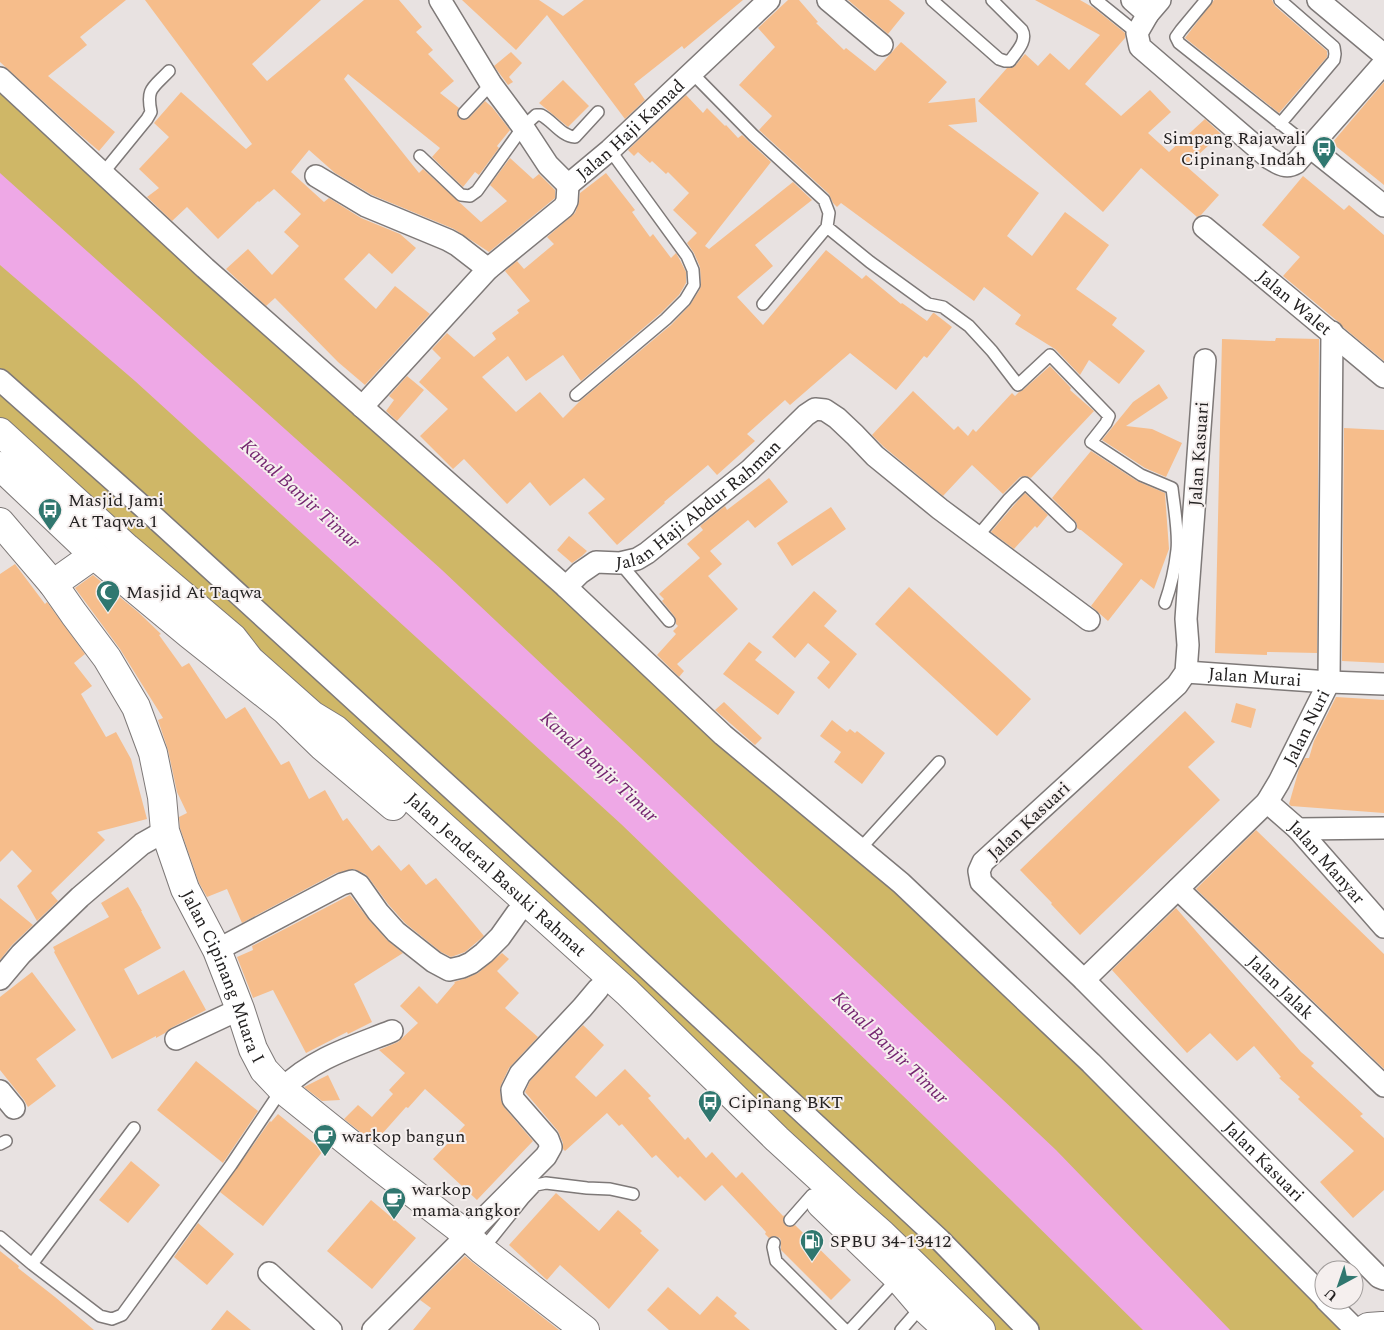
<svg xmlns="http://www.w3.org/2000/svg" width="1384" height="1330" font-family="Spectral,serif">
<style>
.green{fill:#cfb767}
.water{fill:#eea8e6}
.building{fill:#f6bd8b}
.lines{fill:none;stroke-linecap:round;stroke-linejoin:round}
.lane-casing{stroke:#7e7978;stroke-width:14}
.street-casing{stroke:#7e7978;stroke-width:24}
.secondary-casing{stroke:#7e7978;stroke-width:30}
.primary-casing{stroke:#7e7978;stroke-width:30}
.lane{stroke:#fff;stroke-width:11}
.street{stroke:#fff;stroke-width:21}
.secondary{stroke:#fff;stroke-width:28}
.primary{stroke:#fff;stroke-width:28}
.labels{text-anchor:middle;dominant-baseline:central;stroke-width:4;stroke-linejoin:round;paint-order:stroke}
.street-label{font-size:18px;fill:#232121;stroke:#f5efee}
.poi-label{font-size:18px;fill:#232121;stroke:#f5efee;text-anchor:start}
.water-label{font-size:19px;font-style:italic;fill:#752570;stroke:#f5efee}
</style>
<rect width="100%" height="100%" fill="#e8e2e1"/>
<path class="green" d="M0,78L901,883L1356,1330H981L0,432Z"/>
<path class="water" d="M0,173L442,570L1056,1150L1230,1330H1143L1012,1201L621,824L135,381L0,265Z"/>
<path class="building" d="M0,0H126L80,37L87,45L48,76L115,132L99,151L79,134L0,62Z
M145,0H321L252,64L267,81L364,0H399L422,27L416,32L433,50L428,54L454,81L440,93L459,108L457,112L459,118L463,120L469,118L485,101L492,107L510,130L497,146L499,148L479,175L475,172L463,187L432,157L440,148L348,74L344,79L419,173L423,169L481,222L507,201L490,185L510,158L533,179L539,174L555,190V198L489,252L454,229L372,195L335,173L309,150L291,172L324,202L329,198L361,218L400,234L416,248L392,274L369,253L344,279L376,309L395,286L430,314L365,385L338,362L275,298L266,306L226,269L248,249L272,275L299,246L284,232L301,214L274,189L259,202L258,201L218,239L187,207L172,221L147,197L159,188L139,169L169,137L154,123L181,92L246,149L252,144Z
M462,0H539L563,16L584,0H743L684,49L682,46L634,84L645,100L625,119L547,15L516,50Z
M788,0H799L818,22L816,23L844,50L846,48L875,71L901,42L947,82L928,103L975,98L977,122L948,125L1039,193L1007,236L1032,256L1065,212L1109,245L1076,289L1117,318L1112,325L1145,351L1119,384L1089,360L1080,375L1055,349L1015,324L1021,315L984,287L974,301L841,203L837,207L833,203L829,194L759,130L772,116L739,85L775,47L758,28Z
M848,0H889L905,13L888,34Z
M1035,0H1080L1094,8L1125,33V38L1085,84L1121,116L1150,90L1171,112L1148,133L1169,152L1205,119L1221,134L1186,166L1219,195L1201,215L1197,217L1141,168L1103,212L978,101L1007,68L1014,67L1025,54L1038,66L1050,53L1069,70L1100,35Z
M1214,0H1272L1275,6L1327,51V57L1279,113L1185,38Z
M511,52L522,63L509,77L513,82L508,85L494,66Z
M563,80L589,106L568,127L539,103Z
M1384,82V185L1332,143Z
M686,95L703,113L707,108L725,126L726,125L738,138L742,135L771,162L705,246L709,249L793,182L812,200L755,245L773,266L737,297L763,325L826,250L862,279L866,275L901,304L902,303L927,321L933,313H934L952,327L927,358L924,356L896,390L850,353L790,405L785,400L747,434L755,441L717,475L708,465L664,502L665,503L617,545L588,513L605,499L584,478L550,506L530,482L507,504L464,459L453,469L420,436L448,409L419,382L441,358L432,349L447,333L474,357L496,339L492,333L519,313L517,310L530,301L505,271L517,261L524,269L554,244L547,237L575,213L579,202L580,193L606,173L635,210L632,212L650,237L653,234L671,258L676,253L680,260L686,272V283L679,295L661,313L581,381L563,355L526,381L508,356L482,377L516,412L540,392L563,418L580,401L671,325L690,305L700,289L701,284L700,267L694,253L687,243L697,233L673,210L689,193L668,172L666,174L652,161L650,163L638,152L634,156L628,150Z
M1303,176L1344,210L1349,205L1384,235V361L1343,327L1339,322L1336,320L1283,276L1300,257L1262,225Z
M1276,338L1319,339L1317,653L1267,652V655L1215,653L1222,339L1275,341Z
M1050,366L1071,388L1070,390L1094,411L1031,478L1026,476L1020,477L1003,494L972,465L943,496L884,447L872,435L913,391L954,430L958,426L968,436L973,429L976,432L1012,393L1015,396L1019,392L1023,390Z
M407,376L424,390L397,421L386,411L394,400L389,396Z
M1159,384L1168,398L1126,426L1152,429L1182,443L1166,477L1145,468L1102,440L1133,402Z
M1344,428L1384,430V663L1342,661Z
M1091,451L1137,481L1165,493V494L1169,549L1154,589L1141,579L1108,621L1091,606L1123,564L1081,530H1080L1077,528V524L1075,521L1052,498Z
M769,478L788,502L755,528L748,520L710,551L722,564L708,576L738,609L677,664L684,671L679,677L657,655L676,634L673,631L678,626L676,624L675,617L662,601L664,599L659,594L700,558L687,544L703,530L700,526L725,506L727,510Z
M1025,493L1048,515L1037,528L1035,526L1014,549L991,532L1014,505Z
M831,507L846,529L792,566L777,543Z
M569,536L587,551L582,556L572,563L557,550Z
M15,564L45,604L47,602L85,654L74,663L92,686L81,694L106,737L116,732L131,759L147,819L97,832L105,840L51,893L58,901L37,921L17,886L32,871L12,850L0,862V574Z
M93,575L138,612L161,634L159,635L182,667L189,663L226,719L245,707L281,765L289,761L309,799L325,790L343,821L347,818L372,851L379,845L401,871L409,864L426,885L436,878L484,936L465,952L451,957L441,952L405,923L388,904L369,878L365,874L354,869L336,873L242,923L227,889L207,897L199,883L180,828L179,817L187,813L177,792L168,750L158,720L163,718L120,649L75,588Z
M909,587L1031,699L997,736L875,624Z
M814,591L837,611L824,626L857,654L829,689L817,678L830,662L808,643L795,658L772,637Z
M749,642L762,652L755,660L795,692L778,715L723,674Z
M1336,697L1384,700V813L1291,806L1289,804L1299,769L1305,758H1309L1314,741Z
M724,702L762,738L755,745L715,710Z
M1236,703L1256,709L1251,728L1231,722Z
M1185,711L1215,742L1188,767L1220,800L1080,935L1051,904L1052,903L1020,870Z
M832,720L847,732L850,729L855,733L857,731L885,753L862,784L834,762L841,752L820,736Z
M1256,830L1384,954V1069L1196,889Z
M128,887L142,911H141L161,948L124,969L138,995L184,970L206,1010L171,1028L165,1033L156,1038V1036L112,1059L54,952L55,951L53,947L109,917L101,903Z
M350,895L369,920L387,940L403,953L354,984L372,1022L348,1034L347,1032L306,1053L273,990L253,998L237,957L253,950L252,946Z
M0,898L33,925L12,945L0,960Z
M1176,908L1301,1052L1314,1063L1311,1066L1363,1114L1360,1116L1384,1138V1190L1353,1218L1320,1182L1354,1151L1298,1099L1300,1097L1279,1078L1281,1077L1254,1046L1237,1061L1210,1033L1187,1053L1112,970Z
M502,953L509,959L497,971L519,993L505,1008L538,1037L509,1068L501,1085L500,1091L501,1100L504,1107L533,1141L477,1200L433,1159L465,1125L425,1089L408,1108L406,1107L374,1143L344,1119L358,1105L372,1117L393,1094L389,1090L405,1073L379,1050L398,1042L418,1023L400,1006L419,986L437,1004L455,983L454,982L467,978L478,973Z
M32,972L76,1030L36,1059L56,1086L28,1107L24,1100L0,1070V997Z
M583,1025L604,1045L575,1077L596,1097L625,1069L651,1096L648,1098L685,1140L688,1137L706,1158L712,1152L736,1178L742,1172L783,1216L785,1215L783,1219L785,1225L789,1227L795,1225L851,1280L831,1300L781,1250V1241L780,1238L775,1236L769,1238L765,1234L766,1232L722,1185L705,1201L680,1176L678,1178L656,1155L652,1158L622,1124L619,1126L607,1113L565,1151L563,1149V1143L558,1131L525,1092L530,1081Z
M196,1061L258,1111L223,1163L157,1110Z
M328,1075L340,1100L322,1101L304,1087Z
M278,1114L323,1151L263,1226L220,1192L270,1121L271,1122Z
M131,1161L160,1185L128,1223L99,1200Z
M556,1193L599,1231L618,1210L642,1231L640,1233L659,1250L609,1309L560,1265L547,1280L509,1245Z
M371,1200L416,1238L372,1289L327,1251Z
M198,1223L234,1254L207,1285L174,1257Z
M0,1251L19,1266L18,1268L55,1297L94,1330H0Z
M465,1256L472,1262L559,1330H413L431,1308L420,1300Z
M668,1287L700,1315L717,1296L737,1313L734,1316L750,1330H669L647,1310Z
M227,1310L251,1330H211Z"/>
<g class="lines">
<g class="lane-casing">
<path id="lane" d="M932,0L999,59L1005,61H1010C1016,52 1028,41 1022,30L992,0
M1096,0L1137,33
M1206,0L1181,30L1176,37L1179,43L1310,147
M692,73L753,135L824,200L829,213L827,227L870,262L928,304L943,307L969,326L992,351L1018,385L1050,355L1109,416L1106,423L1091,442L1141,475L1172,488C1174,506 1179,533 1177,550C1175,568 1171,586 1165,603
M464,113L491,84
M1280,124L1334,60L1335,54L1334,47L1280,0
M420,156L461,195L470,196L477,191L523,127L536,115H541C553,121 561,136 575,137L598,112
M103,173L147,119L151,112C146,88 153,88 169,71
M763,304L827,227
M576,395L666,319L685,300L694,285L693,270L687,256L610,150
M977,537L1008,500L1025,483L1070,526
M620,563L669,621
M860,849L939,762
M0,1144L6,1141
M790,1220L812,1195
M0,1237L32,1264L100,1316L112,1319L122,1315L231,1165L282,1089
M774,1243L773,1247L776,1261L845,1330
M482,1250L523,1199L536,1185L546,1183L587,1188L610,1189L633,1194
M32,1264L134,1128
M850,1330L898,1278
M901,1330L922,1306"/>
</g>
<g class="street-casing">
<g id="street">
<path id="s1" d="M440,0L491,84L523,127L548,165L568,185L610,150L769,0"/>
<path d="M828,0L882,45"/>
<path d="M1132,0L1148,14"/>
<path d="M1160,0L1148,14L1137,33L1140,47L1269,158C1279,164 1286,169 1296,163L1384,63"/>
<path d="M1318,0L1384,55"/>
<path d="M0,78L205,268L566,587L723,735L901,883L1091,1063L1324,1297"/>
<path d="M1310,147L1384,206"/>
<path d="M316,176L366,206L448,240L457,245L488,269"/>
<path id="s2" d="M1204,227L1384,377"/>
<path id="s3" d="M1205,360L1186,619L1188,645L1186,672L1177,685L983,862L979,871L981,882L1084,980L1379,1277L1384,1279"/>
<path d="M0,380L142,506L591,916L940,1240L1028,1330"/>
<path d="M362,407L488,269L564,207L567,201L568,185"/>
<path id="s4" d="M566,587L580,573L596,562L620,563L637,559L647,553L750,470L806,415L815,409L825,410L837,418L855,435L875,456L940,509L1089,620"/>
<path id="s5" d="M1186,672L1329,682L1384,684"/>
<path id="s6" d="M1267,802L1298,829L1384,927"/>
<path d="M1298,829L1384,828"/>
<path id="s7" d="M1178,889L1384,1086"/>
<path d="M217,950L342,884L352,881L359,885L378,912L396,932L434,962L449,970L462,967L471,963L484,953L500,937L517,913"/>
<path d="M0,979L21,954L80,897L142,844L165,831"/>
<path id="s8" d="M1084,980L1267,802L1279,782L1329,682L1332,332"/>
<path d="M176,1039L240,1009"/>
<path d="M282,1089C314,1058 352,1047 392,1031"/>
<path d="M0,1091L14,1108"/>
<path d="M269,1273L331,1330"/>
<path d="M1326,1300L1356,1330"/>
<path d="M373,1330L546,1156L551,1147L548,1139L513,1099L512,1090L520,1074L582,1008L598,989"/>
</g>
</g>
<g class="secondary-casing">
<g id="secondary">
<path id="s9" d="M0,522L53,584L74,614L107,658L136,707L153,753L162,797L165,831L185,889L217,950L240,1009L253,1049L264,1070L282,1089L378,1166L457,1227L482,1250L585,1330"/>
<path d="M1364,1330L1368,1327L1382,1326"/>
</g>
</g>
<g class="primary-casing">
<g id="primary">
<path id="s10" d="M0,432L127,548L233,638L250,660L312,715L335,729L627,992L777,1139L848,1204L882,1234L981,1330"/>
<path d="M0,466L94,555L189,634L285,710L322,746L393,806"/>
<path d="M53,584L94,555"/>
<path d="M821,1204L898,1278L922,1306L948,1330"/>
</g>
</g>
<use href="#lane" class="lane"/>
<use href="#street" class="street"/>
<use href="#secondary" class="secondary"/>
<use href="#primary" class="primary"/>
</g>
<defs>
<g id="bus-pin" transform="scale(1.25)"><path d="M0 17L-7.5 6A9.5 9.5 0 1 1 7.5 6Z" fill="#30776f" stroke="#f5efee"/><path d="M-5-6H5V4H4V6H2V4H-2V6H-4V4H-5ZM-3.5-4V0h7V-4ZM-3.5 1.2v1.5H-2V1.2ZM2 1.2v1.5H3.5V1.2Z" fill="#fff"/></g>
<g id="mosque-pin" transform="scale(1.25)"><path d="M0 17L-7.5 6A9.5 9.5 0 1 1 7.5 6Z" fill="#30776f" stroke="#f5efee"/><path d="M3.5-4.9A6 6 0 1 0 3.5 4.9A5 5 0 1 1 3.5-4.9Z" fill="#fff"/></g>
<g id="cafe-pin" transform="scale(1.25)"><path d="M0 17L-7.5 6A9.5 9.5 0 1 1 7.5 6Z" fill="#30776f" stroke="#f5efee"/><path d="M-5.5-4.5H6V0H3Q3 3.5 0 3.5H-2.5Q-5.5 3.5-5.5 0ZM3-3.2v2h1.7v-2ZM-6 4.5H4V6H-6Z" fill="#fff"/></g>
<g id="fuel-pin" transform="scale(1.25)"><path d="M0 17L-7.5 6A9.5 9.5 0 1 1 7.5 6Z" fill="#30776f" stroke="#f5efee"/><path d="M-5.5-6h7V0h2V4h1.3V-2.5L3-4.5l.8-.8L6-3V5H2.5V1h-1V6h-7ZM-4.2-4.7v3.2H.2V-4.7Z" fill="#fff"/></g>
</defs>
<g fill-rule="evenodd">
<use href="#bus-pin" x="1324" y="148"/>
<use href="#bus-pin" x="50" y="510"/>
<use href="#mosque-pin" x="108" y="592"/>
<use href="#bus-pin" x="710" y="1102"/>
<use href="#cafe-pin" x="325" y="1136"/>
<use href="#cafe-pin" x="394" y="1199"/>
<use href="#fuel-pin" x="812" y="1241"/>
</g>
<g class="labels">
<g class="street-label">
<text stroke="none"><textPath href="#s1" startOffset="309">Jalan Haji Kamad</textPath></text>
<text stroke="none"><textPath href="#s2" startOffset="118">Jalan Walet</textPath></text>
<text transform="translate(1199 454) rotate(-86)">Jalan Kasuari</text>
<text stroke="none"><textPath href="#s4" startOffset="161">Jalan Haji Abdur Rahman</textPath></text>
<text stroke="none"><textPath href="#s5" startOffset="69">Jalan Murai</textPath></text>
<text stroke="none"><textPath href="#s8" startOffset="340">Jalan Nuri</textPath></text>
<text transform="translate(1029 821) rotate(-43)">Jalan Kasuari</text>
<text stroke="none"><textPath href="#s6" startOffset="85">Jalan Manyar</textPath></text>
<text stroke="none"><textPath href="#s10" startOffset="666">Jalan Jenderal Basuki Rahmat</textPath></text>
<text stroke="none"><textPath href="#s9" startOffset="515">Jalan Cipinang Muara I</textPath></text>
<text stroke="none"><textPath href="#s7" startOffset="142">Jalan Jalak</textPath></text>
<text stroke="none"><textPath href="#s3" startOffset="1010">Jalan Kasuari</textPath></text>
</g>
<g class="poi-label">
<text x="1306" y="138" text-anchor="end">Simpang Rajawali<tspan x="1306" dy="21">Cipinang Indah</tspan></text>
<text x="68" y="500">Masjid Jami<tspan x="68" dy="21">At Taqwa 1</tspan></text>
<text x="126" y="592">Masjid At Taqwa</text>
<text x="728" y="1102">Cipinang BKT</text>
<text x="342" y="1136">warkop bangun</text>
<text x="412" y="1189">warkop<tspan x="412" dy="21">mama angkor</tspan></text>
<text x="830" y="1241">SPBU 34-13412</text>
</g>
<g class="water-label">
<text transform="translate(300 494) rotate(42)">Kanal Banjir Timur</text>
<text transform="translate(599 767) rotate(43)">Kanal Banjir Timur</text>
<text transform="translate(890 1048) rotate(44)">Kanal Banjir Timur</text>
</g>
</g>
<g transform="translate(1339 1285) rotate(220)"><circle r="24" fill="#f5efee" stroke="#a19d9c"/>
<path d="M0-4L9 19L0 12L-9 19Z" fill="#30776f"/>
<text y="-8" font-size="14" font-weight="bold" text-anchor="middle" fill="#232121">U</text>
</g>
</svg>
